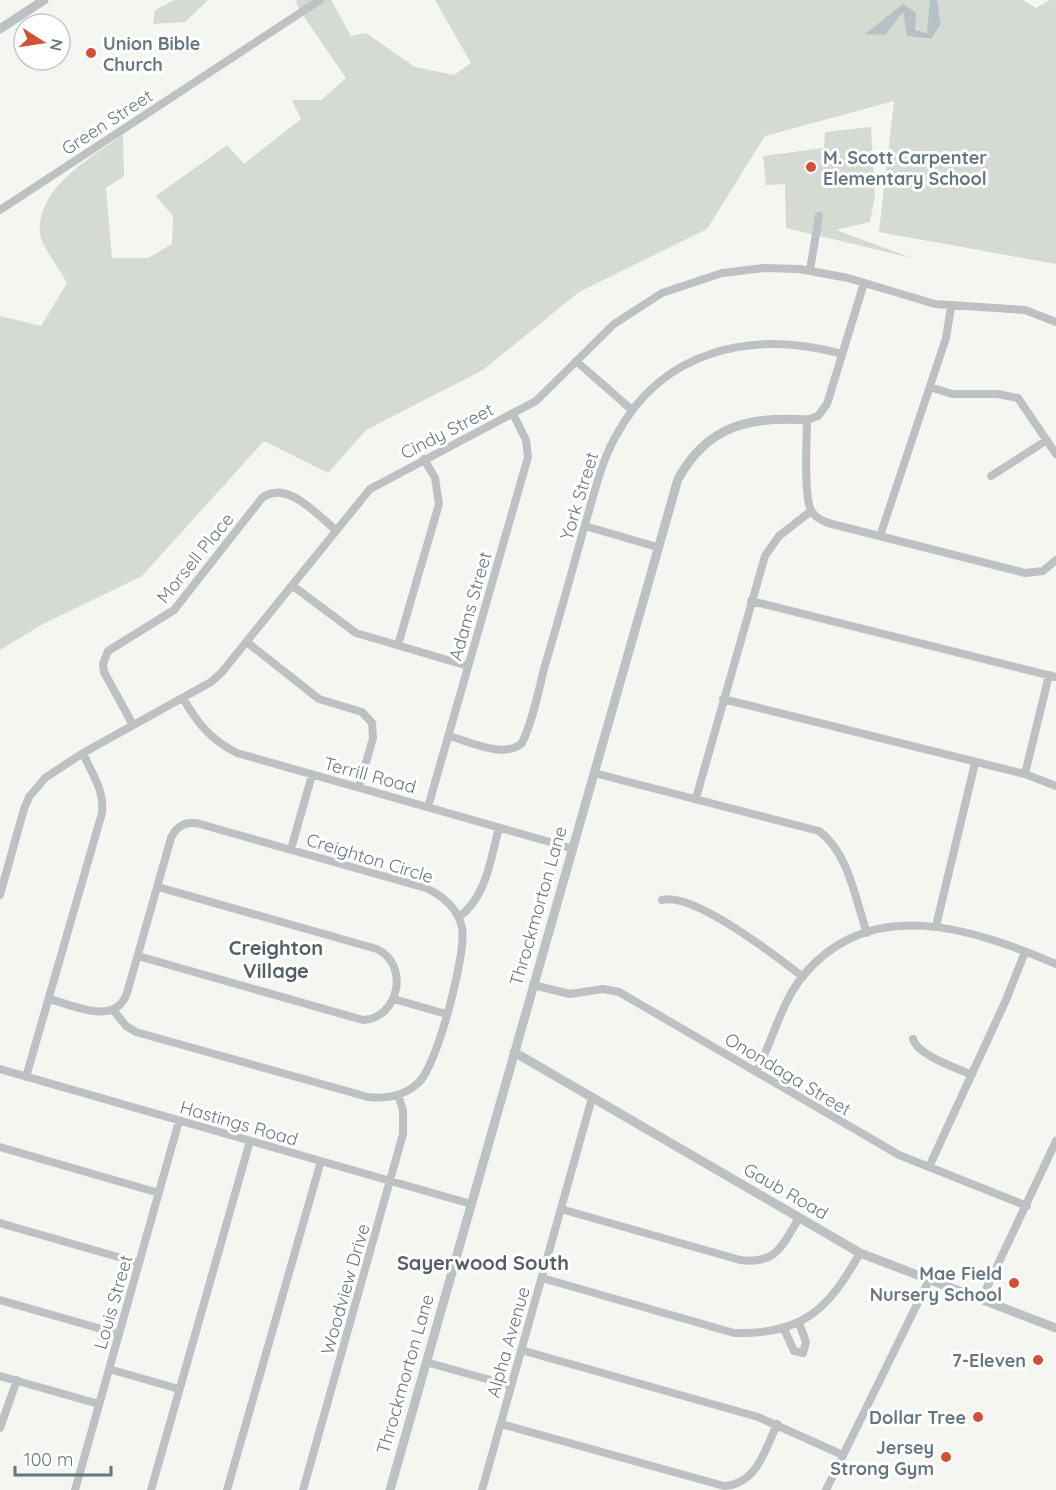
<svg xmlns="http://www.w3.org/2000/svg" width="1056" height="1490" font-family="Quicksand,sans-serif">
<style>
.green{fill:#d5dad2}
.water{fill:#b5c1c4}
.lines{fill:none;stroke-linecap:round;stroke-linejoin:round}
.minor{stroke:#bdc1c4;stroke-width:8}
.tertiary{stroke:#bdc1c4;stroke-width:9}
.poi-dot{fill:#d25135;stroke:#fff;stroke-width:2}
.labels{text-anchor:middle;dominant-baseline:central;stroke-width:6;stroke-linejoin:round;paint-order:stroke}
.poi-label{font-size:18px;font-weight:bold;fill:#677780;stroke:#fff;text-anchor:end}
.street-label{font-size:18px;fill:#677780;stroke:#fff}
.neighbourhood-label{font-size:20px;font-weight:bold;fill:#545f66;stroke:#fff}
</style>
<rect width="100%" height="100%" fill="#f5f5f2"/>
<path class="green" d="M174,0H208L185,22L153,24L155,10Z
M295,0H331L351,36L366,33L415,67L454,75L471,63L435,0H930L928,33L915,30L903,11L907,36L931,39L941,24L937,0H1023L1036,8L1050,0H1056V264L879,232L894,101L765,136L707,229L579,292L483,370L366,430L328,473L264,441L142,576L43,624L0,650V316L41,326L67,283C61,271 41,245 40,234C36,187 92,158 123,134L124,176L106,188L112,258H148L172,244L173,216L156,196L227,145L244,164L301,119L292,100H321L346,78L300,11Z
M871,127L875,196L870,222L836,230L912,258L786,228L785,184L766,185L763,156L824,148L825,132Z"/>
<path class="water" d="M930,0H937L941,24L931,39L907,36L903,12L885,35L865,34L903,4L916,13L915,30L927,33Z"/>
<g class="lines">
<path class="minor" d="M0,210L320,0
M810,270L819,216
M864,283L827,404L818,416L807,420C807,438 803,500 812,512C817,519 824,522 832,524L1025,573L1043,571L1056,560
M576,361L632,410
M930,387L952,394H998L1018,398L1056,454
M991,476L1047,440
M585,526L657,547
M880,536L946,338L951,307
M293,586L356,633L468,666
M751,601L1056,677
M248,643L319,699L362,712L372,723L373,738L359,787
M398,645L439,504L435,478L424,459
M183,698C197,723 211,740 237,753L571,848
M723,699L1025,774L1056,786
M133,725L104,672L103,664L108,651L174,610L262,498C287,479 317,515 336,530
M449,736C471,742 504,759 522,743C533,720 538,693 544,669C558,622 571,575 584,528C594,496 600,463 617,434C664,348 754,330 842,354
M594,773L819,831C849,853 855,899 867,933
M1025,774L1049,675
M696,798L765,556L779,536L811,511
M428,807L528,457L526,440L513,414
M291,849L312,775
M0,895L24,809L29,797L45,778L83,753L211,682L222,672L370,489L536,401L614,324L662,293L722,273L764,268L799,269L848,278L935,304L1025,310L1056,322
M662,900C694,892 776,956 803,977
M459,917C487,896 490,860 499,828
M936,926L975,763
M138,956L363,1020C399,1018 410,965 377,949L158,887
M533,985L570,994L603,989L619,992L899,1155L1027,1206
M49,999C74,1005 115,1027 127,993L171,838C177,825 187,821 200,824L426,888C443,896 458,909 462,928C467,952 437,1066 419,1082C405,1096 387,1099 368,1097L136,1032L126,1026L114,1011
M394,999L446,1014
M913,1039C917,1055 957,1068 972,1075
M0,1069L471,1204
M756,1072C773,1041 780,1005 802,977C870,893 974,929 1056,964
M26,1077L102,813C105,790 91,773 83,753
M0,1147L159,1193
M929,1167L1006,1000L1025,952
M561,1209L740,1260C776,1265 782,1246 799,1218
M0,1223L139,1263
M542,1278L734,1333C802,1335 828,1310 860,1253
M982,1298L1056,1141
M0,1300L119,1334
M784,1329L794,1351L803,1353L806,1342L799,1323
M521,1350L758,1417L843,1455
M426,1362L511,1386
M109,1369L179,1389
M0,1376L99,1404
M501,1424L724,1486C757,1484 765,1450 777,1424
M0,1428L17,1380
M75,1490L179,1121
M151,1490L250,1141
M227,1490L321,1161
M303,1490L403,1134V1110L398,1095
M482,1490L592,1098
M826,1490L929,1280"/>
<path class="tertiary" d="M0,29L44,0
M514,1052L860,1253L1056,1328
M390,1490L678,479C708,425 750,416 807,420"/>
</g>
<g class="poi-dot">
<circle cx="91" cy="53" r="6"/>
<circle cx="811" cy="167" r="6"/>
<circle cx="1014" cy="1283" r="6"/>
<circle cx="1038" cy="1360" r="6"/>
<circle cx="978" cy="1417" r="6"/>
<circle cx="946" cy="1457" r="6"/>
</g>
<g class="labels">
<g class="poi-label">
<text x="103" y="43" text-anchor="start">Union Bible<tspan x="103" dy="21">Church</tspan></text>
<text x="823" y="157" text-anchor="start">M. Scott Carpenter<tspan x="823" dy="21">Elementary School</tspan></text>
<text x="1002" y="1273">Mae Field<tspan x="1002" dy="21">Nursery School</tspan></text>
<text x="1026" y="1360">7-Eleven</text>
<text x="966" y="1417">Dollar Tree</text>
<text x="934" y="1447">Jersey<tspan x="934" dy="21">Strong Gym</tspan></text>
</g>
<g class="street-label">
<text transform="translate(107 122) rotate(-33)">Green Street</text>
<text transform="translate(447 431) rotate(-27)">Cindy Street</text>
<text transform="translate(579 496) rotate(-73)">York Street</text>
<text transform="translate(195 558) rotate(-51)">Morsell Place</text>
<text transform="translate(470 606) rotate(-74)">Adams Street</text>
<text transform="translate(370 775) rotate(15)">Terrill Road</text>
<text transform="translate(370 858) rotate(17)">Creighton Circle</text>
<text transform="translate(538 906) rotate(-74)">Throckmorton Lane</text>
<text transform="translate(788 1074) rotate(31)">Onondaga Street</text>
<text transform="translate(239 1123) rotate(16)">Hastings Road</text>
<text transform="translate(786 1191) rotate(30)">Gaub Road</text>
<text transform="translate(345 1289) rotate(-74)">Woodview Drive</text>
<text transform="translate(113 1302) rotate(-74)">Louis Street</text>
<text transform="translate(508 1342) rotate(-74)">Alpha Avenue</text>
<text transform="translate(405 1374) rotate(-74)">Throckmorton Lane</text>
</g>
<g class="neighbourhood-label">
<text x="276" y="947">Creighton<tspan x="276" dy="23">Village</tspan></text>
<text x="483" y="1262">Sayerwood South</text>
</g>
</g>
<g transform="translate(42 42) rotate(102)"><circle r="28" fill="#ffffff" stroke="#c2c9cc" stroke-width="1.5"/>
<path d="M0-4.5L10 22L0 15L-10 22Z" fill="#d25135"/>
<text y="-9" font-size="16" font-weight="bold" text-anchor="middle" fill="#677780">N</text>
</g>
<path d="M15 1466v9h96v-9" fill="none" stroke="#677780" stroke-width="3"/>
<text x="24" y="1466" font-size="18" fill="#677780" stroke="#ffffff" stroke-width="4.5" paint-order="stroke">100 m</text>
</svg>
